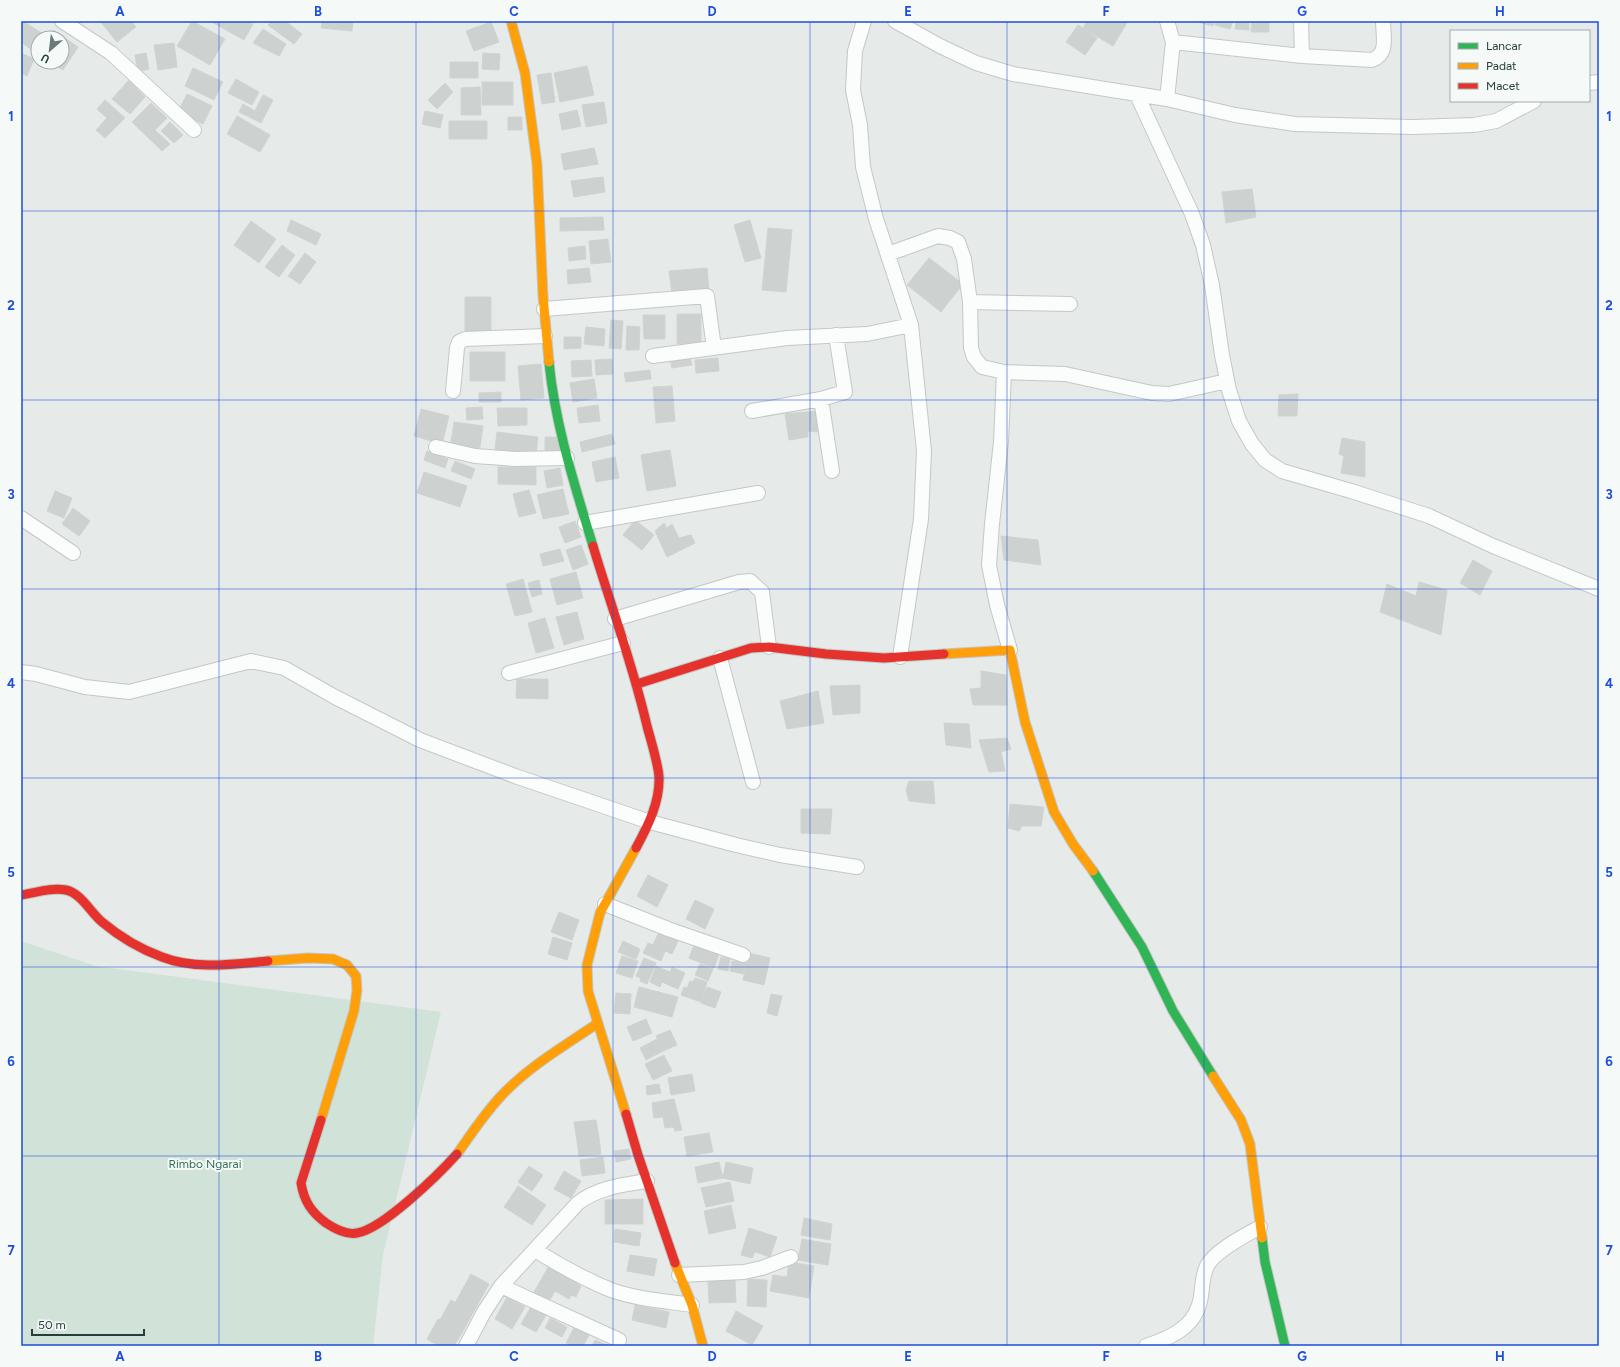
<svg xmlns="http://www.w3.org/2000/svg" width="1620" height="1367" font-family="Figtree,sans-serif">
<style>
.green{fill:#d1e3d9}
.building{fill:#cdd2d1;stroke:#cfd4d2}
.lines{fill:none;stroke-linecap:round;stroke-linejoin:round}
.street-casing{stroke:#c3c8c6;stroke-width:16}
.fast-casing{stroke:#c2c8c6;stroke-width:11}
.slow-casing{stroke:#c2c8c6;stroke-width:11}
.jam-casing{stroke:#c2c8c6;stroke-width:11}
.street{stroke:#fbfcfc;stroke-width:14}
.fast{stroke:#30b455;stroke-width:9}
.slow{stroke:#ff9f0a;stroke-width:9}
.jam{stroke:#e5322d;stroke-width:9}
.grid{fill:none;stroke:#1d4ed8;stroke-width:1;stroke-opacity:0.55}
.labels{text-anchor:middle;dominant-baseline:central;stroke-width:4;stroke-linejoin:round;paint-order:stroke}
.park-label{font-size:12px;fill:#327157;stroke:#f5f9f8}
.neatline{fill:none;stroke:#1d4ed8;stroke-width:1.5}
.grid-label{font-size:13px;text-anchor:middle;font-weight:bold;fill:#1d4ed8}
</style>
<rect width="100%" height="100%" fill="#e6ebe9"/>
<path class="green" d="M21,941L96,966L441,1012L383,1255L373,1346H21Z"/>
<path class="building" d="M23,21L43,34L40,38H38V41L32,50L21,42V23Z
M100,21H131L136,27L117,42Z
M192,21L225,39L210,65L177,46Z
M210,21H248L253,24L244,40Z
M272,21H285L302,34L294,44L268,25Z
M322,21H353L352,31L321,28Z
M1087,21H1128L1113,46L1083,28Z
M1194,21H1214L1213,26Z
M1216,21H1233L1230,29L1215,25Z
M1236,21H1249V30L1235,29Z
M1252,21H1269V32H1251Z
M491,22L499,42L474,51L466,31Z
M1078,25L1097,38L1085,55L1066,42Z
M263,29L286,44L279,56L253,43Z
M53,30L78,47L63,70L51,62H62V38H47Z
M174,43L177,67L158,70L154,45Z
M21,53L34,59L27,76L21,73Z
M146,53L149,69L138,72L135,55Z
M483,53L500,54L499,70L482,69Z
M450,62H478V78H450Z
M587,66L594,95L560,102L554,73Z
M193,68L223,82L214,100L185,86Z
M551,73L555,102L542,104L537,75Z
M236,79L259,92L252,105L228,93Z
M129,80L145,97L130,114L112,99Z
M482,82H513V105H482Z
M445,83L453,92L437,109L428,100Z
M480,87L481,115H461V88Z
M187,94L212,106L203,124L178,112Z
M263,95L273,100L261,123L239,112L243,104L255,111Z
M105,100L125,118L105,138L96,130L107,118L97,109Z
M604,102L607,123L586,127L582,105Z
M151,103L167,118L155,130L170,144L162,151L132,122Z
M577,110L581,126L562,130L559,114Z
M425,111L443,115L440,128L422,124Z
M237,116L270,135L260,152L227,134Z
M508,117H522V130H508Z
M449,121H487V139H449Z
M170,122L183,135L174,143L161,131Z
M594,148L598,164L564,170L561,154Z
M603,177L605,192L574,197L571,181Z
M1252,189L1256,217L1226,223L1222,192Z
M603,217L604,230L560,231V218Z
M291,220L321,234L316,245L287,231Z
M750,220L761,258L745,262L734,225Z
M251,221L276,239L259,263L234,245Z
M768,228L792,230L786,292L762,290Z
M608,239L611,262L591,264L589,241Z
M282,245L295,255L279,277L265,267Z
M585,246L586,259L569,261L568,248Z
M305,253L316,262L300,284L288,276Z
M929,258L963,284L941,312L907,285Z
M589,268L591,282L568,284L567,270Z
M707,268L709,290L672,294L669,271Z
M465,297H491V332H465Z
M677,314H701V344H677Z
M643,315H665V339H644Z
M611,320L623,321L621,349L609,348Z
M627,326L640,327L639,350H626Z
M586,327L605,329L604,346L584,344Z
M564,337H581V348L564,349Z
M470,352H505V381H470Z
M690,357L692,365L672,368L670,360Z
M718,358L719,371L696,373L695,360Z
M612,359L613,374L596,375L595,360Z
M591,360L592,376L572,377L571,361Z
M541,364L544,398L521,400L518,366Z
M650,370L651,379L626,382L624,373Z
M594,379L597,398L573,402L570,383Z
M672,386L675,421L656,423L653,387Z
M501,392V402H479V393Z
M1298,394L1297,416H1278L1279,395Z
M598,405L600,421L579,423L577,408Z
M482,407L483,419L467,420L466,408Z
M497,408H527V425L498,426Z
M421,409L449,416L442,444L414,436Z
M817,411L818,432L808,431V437L789,440L785,414Z
M454,422L483,426L479,453L450,449Z
M497,432L538,437L536,455L495,450Z
M612,434L615,444L582,452L580,442Z
M545,437H561V455H545Z
M1342,438L1365,442V477L1341,473L1344,456L1339,454Z
M670,450L676,486L647,491L641,455Z
M427,451L448,459L445,468L424,460Z
M615,457L619,478L596,482L592,462Z
M455,461L475,469L471,479L451,471Z
M498,467H536V485L498,484Z
M560,468L563,485L547,488L544,471Z
M424,472L467,486L460,507L417,493Z
M563,489L569,514L543,519L537,495Z
M529,490L536,513L519,517L513,494Z
M55,491L72,498L64,518L47,511Z
M73,508L90,521L79,536L62,524Z
M635,520L654,535L642,550L623,535Z
M575,521L581,537L565,543L559,527Z
M664,523L667,528L672,524L679,538L691,535L695,543L667,557L655,531Z
M1001,536L1038,540L1041,565L1004,560Z
M581,545L588,564L573,570L566,550Z
M560,549L564,561L543,566L540,554Z
M1473,560L1492,571L1480,595L1460,583Z
M576,572L583,598L557,605L550,579Z
M523,579L532,612L515,616L506,584Z
M539,580L542,594L532,597L528,583Z
M1419,582L1447,590L1441,635L1380,612L1387,584L1416,596Z
M577,612L584,639L564,645L556,617Z
M545,618L554,648L536,653L528,623Z
M981,671L1006,675L1007,705H973L970,689L981,688Z
M517,679H548V699L516,698Z
M860,685V713L833,715L830,686Z
M818,691L824,723L787,729L780,701Z
M944,723L969,724L971,748L946,745Z
M1007,738L1011,749L1001,752L1005,771L989,772L979,740Z
M909,781H933L935,804L909,801L906,790Z
M1010,804L1044,807L1041,826H1022L1019,831L1008,828Z
M801,809H832L830,834L801,833Z
M648,875L668,885L657,907L637,896Z
M695,900L714,909L705,929L686,919Z
M559,912L579,920L572,940L551,932Z
M660,930L679,939L672,954L665,951L661,961L643,953L648,943L653,945Z
M553,937L572,943L567,960L548,954Z
M623,941L640,949L636,959L618,952Z
M695,943L719,954L714,968L689,958Z
M749,953L770,958L764,985L743,980Z
M622,956L638,961L632,978L616,973Z
M721,957L730,959L728,971L718,969Z
M644,958L656,963L647,984L640,981L641,978L636,976Z
M732,961L746,963L744,974L730,971Z
M700,964L713,969L708,981L695,975Z
M656,966L670,972L672,967L685,973L678,989L662,982L660,987L650,982Z
M695,978L707,982L701,1002L681,995L684,987L687,988L690,981L693,982Z
M639,987L678,997L672,1017L634,1007Z
M707,987L721,992L715,1008L701,1003Z
M616,993L631,994L630,1014L614,1013Z
M771,994L782,996L777,1016L767,1013Z
M646,1019L652,1033L633,1041L627,1027Z
M670,1030L677,1045L663,1051L656,1036Z
M657,1039L663,1051L646,1060L640,1048Z
M664,1055L672,1071L653,1080L645,1064Z
M692,1074L695,1091L671,1095L668,1078Z
M659,1084L661,1093L647,1095L646,1086Z
M674,1099L682,1130L675,1131L674,1127L665,1128L663,1117L654,1118L652,1103Z
M596,1120L599,1138L577,1141L574,1122Z
M709,1133L713,1152L687,1156L684,1137Z
M599,1138L601,1154L579,1156L577,1141Z
M629,1149L631,1159L616,1162L614,1151Z
M603,1157L605,1173L582,1176L580,1160Z
M719,1162L723,1178L698,1183L695,1167Z
M726,1162L753,1168L750,1184L723,1178Z
M529,1166L543,1175L532,1191L518,1182Z
M564,1171L581,1181L571,1198L554,1189Z
M730,1182L734,1201L706,1207L701,1188Z
M518,1186L546,1205L532,1225L504,1207Z
M643,1199V1224H605V1200Z
M731,1205L736,1228L709,1234L704,1211Z
M804,1218L832,1224L830,1240L801,1235Z
M749,1228L777,1237L770,1257L755,1252L752,1258L741,1255Z
M615,1229L641,1233L639,1246L614,1242Z
M802,1239L831,1244L828,1265L798,1260Z
M630,1255L657,1259L654,1276L627,1271Z
M789,1262L814,1266L809,1298L770,1291L773,1275L787,1277Z
M550,1264L579,1281L577,1284L581,1286L576,1297L571,1295L569,1299L555,1291L548,1303L533,1294Z
M471,1274L489,1284L473,1313L455,1303Z
M735,1279L736,1302L709,1303L708,1280Z
M748,1279L767,1280L766,1307L747,1306Z
M507,1297L525,1307L512,1329L495,1319Z
M451,1300L473,1313L462,1333L440,1320Z
M635,1305L669,1312L666,1328L632,1320Z
M531,1307L546,1315L536,1332L521,1324Z
M736,1311L763,1326L752,1345L726,1331Z
M550,1318L567,1327L562,1337L545,1328Z
M438,1319L462,1333L454,1346H439L427,1339Z
M576,1324L591,1332L583,1346H572L566,1343Z
M595,1340L609,1346H592Z"/>
<g class="lines">
<g class="street-casing">
<path id="street" d="M62,21L111,53L194,130
M864,21L855,51L853,90L860,125L863,167L876,219L911,325L924,451L921,519L900,657
M895,21L940,46L976,63L1013,74L1167,99L1235,115L1295,124L1413,127L1474,125L1496,121L1534,101
M1167,21L1173,42L1167,99
M1301,21L1302,56
M1173,42L1302,56L1372,60C1389,54 1383,36 1383,21
M1589,83L1599,82
M1137,95L1192,214L1203,245L1212,285L1222,355L1229,390L1239,421L1252,444L1265,460L1282,471L1351,491L1429,516L1493,546L1599,589
M888,254L938,236L950,238L958,242L964,259L970,302L971,348L974,357L982,367L1004,372L1065,374L1152,393L1169,394L1227,381
M970,302L1070,304
M544,309L707,296L714,348
M653,356L787,338L867,334L911,325
M1004,372L1001,442L992,524L989,565L997,605L1010,650
M453,391L457,348L459,342L465,339L545,336
M752,411L821,399
M436,447L475,456L516,459L567,458
M832,471L821,399L845,392L836,335
M21,518L73,553
M585,523L758,493
M615,619L739,582L750,581L762,592L769,647
M720,658L753,782
M21,672L36,674L85,687L129,692L251,661L284,668L335,697L420,740L515,776L650,822L736,845L780,855L857,867
M509,673L623,643
M605,904L668,929L743,955
M535,1250C559,1265 584,1279 611,1290C636,1299 665,1301 692,1305
M679,1275L744,1272L762,1268L791,1257
M501,1286L619,1340
M466,1346L484,1312L501,1286L578,1203C599,1187 623,1185 647,1181
M1146,1346C1167,1339 1192,1329 1199,1305C1203,1293 1201,1278 1207,1266C1214,1251 1246,1235 1260,1227"/>
</g>
<g class="fast-casing">
<path id="fast" d="M549,362C555,425 575,486 593,546
M1093,871L1142,947L1173,1011L1213,1076
M1262,1238L1265,1262L1285,1346"/>
</g>
<g class="slow-casing">
<path id="slow" d="M511,21L525,73L537,164L543,296L549,362
M944,654L1010,650L1025,722L1054,812L1073,844L1093,871
M268,961L308,958L333,959L347,965L356,976L357,990L354,1011L321,1120
M1213,1076L1241,1120L1250,1144L1262,1238
M626,1114L588,991L587,965L600,913L636,848
M457,1154C472,1133 486,1111 504,1093C531,1065 566,1045 598,1023
M675,1263L692,1305L703,1346"/>
</g>
<g class="jam-casing">
<path id="jam" d="M593,546C611,606 633,665 647,726C651,741 658,763 659,777C660,802 648,826 636,848
M637,684L751,648L769,647L826,654L884,658L944,654
M21,895C35,893 51,887 66,890C81,893 91,913 102,922C120,937 140,949 162,957C195,970 234,964 268,961
M626,1114L638,1155L675,1263
M321,1120L301,1183C304,1201 311,1212 326,1223C335,1229 347,1235 357,1233C383,1229 439,1174 457,1154"/>
</g>
<use href="#street" class="street"/>
<use href="#fast" class="fast"/>
<use href="#slow" class="slow"/>
<use href="#jam" class="jam"/>
</g>
<path class="grid" d="M219,21V1346M416,21V1346M613,21V1346M810,21V1346M1007,21V1346M1204,21V1346M1401,21V1346M21,211H1599M21,400H1599M21,589H1599M21,778H1599M21,967H1599M21,1156H1599"/>
<g class="labels">
<g class="park-label">
<text x="205" y="1164">Rimbo Ngarai</text>
</g>
</g>
<rect width="1620" height="1367" fill="none" stroke="#f5f9f8" stroke-width="44"/>
<rect x="1450" y="30" width="140" height="72" fill="#f5f9f8" stroke="#a2aeac"/>
<rect x="1458" y="43" width="20" height="6" fill="#30b455" stroke="#a2aeac"/>
<text x="1486" y="50" font-size="12" fill="#253d3b">Lancar</text>
<rect x="1458" y="63" width="20" height="6" fill="#ff9f0a" stroke="#a2aeac"/>
<text x="1486" y="70" font-size="12" fill="#253d3b">Padat</text>
<rect x="1458" y="83" width="20" height="6" fill="#e5322d" stroke="#a2aeac"/>
<text x="1486" y="90" font-size="12" fill="#253d3b">Macet</text>
<g transform="translate(50 50) rotate(208)"><circle r="19" fill="#f5f9f8" stroke="#a2aeac"/>
<path d="M0-3L7 15L0 10L-7 15Z" fill="#697a78"/>
<text y="-6" font-size="11" font-weight="bold" text-anchor="middle" fill="#253d3b">U</text>
</g>
<path d="M32 1329v6h112v-6" fill="none" stroke="#253d3b" stroke-width="2"/>
<text x="38" y="1329" font-size="12" fill="#253d3b" stroke="#f5f9f8" stroke-width="3" paint-order="stroke">50 m</text>
<rect x="22" y="22" width="1576" height="1323" class="neatline"/>
<g class="grid-label">
<text x="120" y="16">A</text>
<text x="318" y="16">B</text>
<text x="514" y="16">C</text>
<text x="712" y="16">D</text>
<text x="908" y="16">E</text>
<text x="1106" y="16">F</text>
<text x="1302" y="16">G</text>
<text x="1500" y="16">H</text>
<text x="11" y="121">1</text>
<text x="1609" y="121">1</text>
<text x="11" y="310">2</text>
<text x="1609" y="310">2</text>
<text x="11" y="499">3</text>
<text x="1609" y="499">3</text>
<text x="11" y="688">4</text>
<text x="1609" y="688">4</text>
<text x="11" y="877">5</text>
<text x="1609" y="877">5</text>
<text x="11" y="1066">6</text>
<text x="1609" y="1066">6</text>
<text x="11" y="1255">7</text>
<text x="1609" y="1255">7</text>
<text x="120" y="1361">A</text>
<text x="318" y="1361">B</text>
<text x="514" y="1361">C</text>
<text x="712" y="1361">D</text>
<text x="908" y="1361">E</text>
<text x="1106" y="1361">F</text>
<text x="1302" y="1361">G</text>
<text x="1500" y="1361">H</text>
</g>
</svg>
